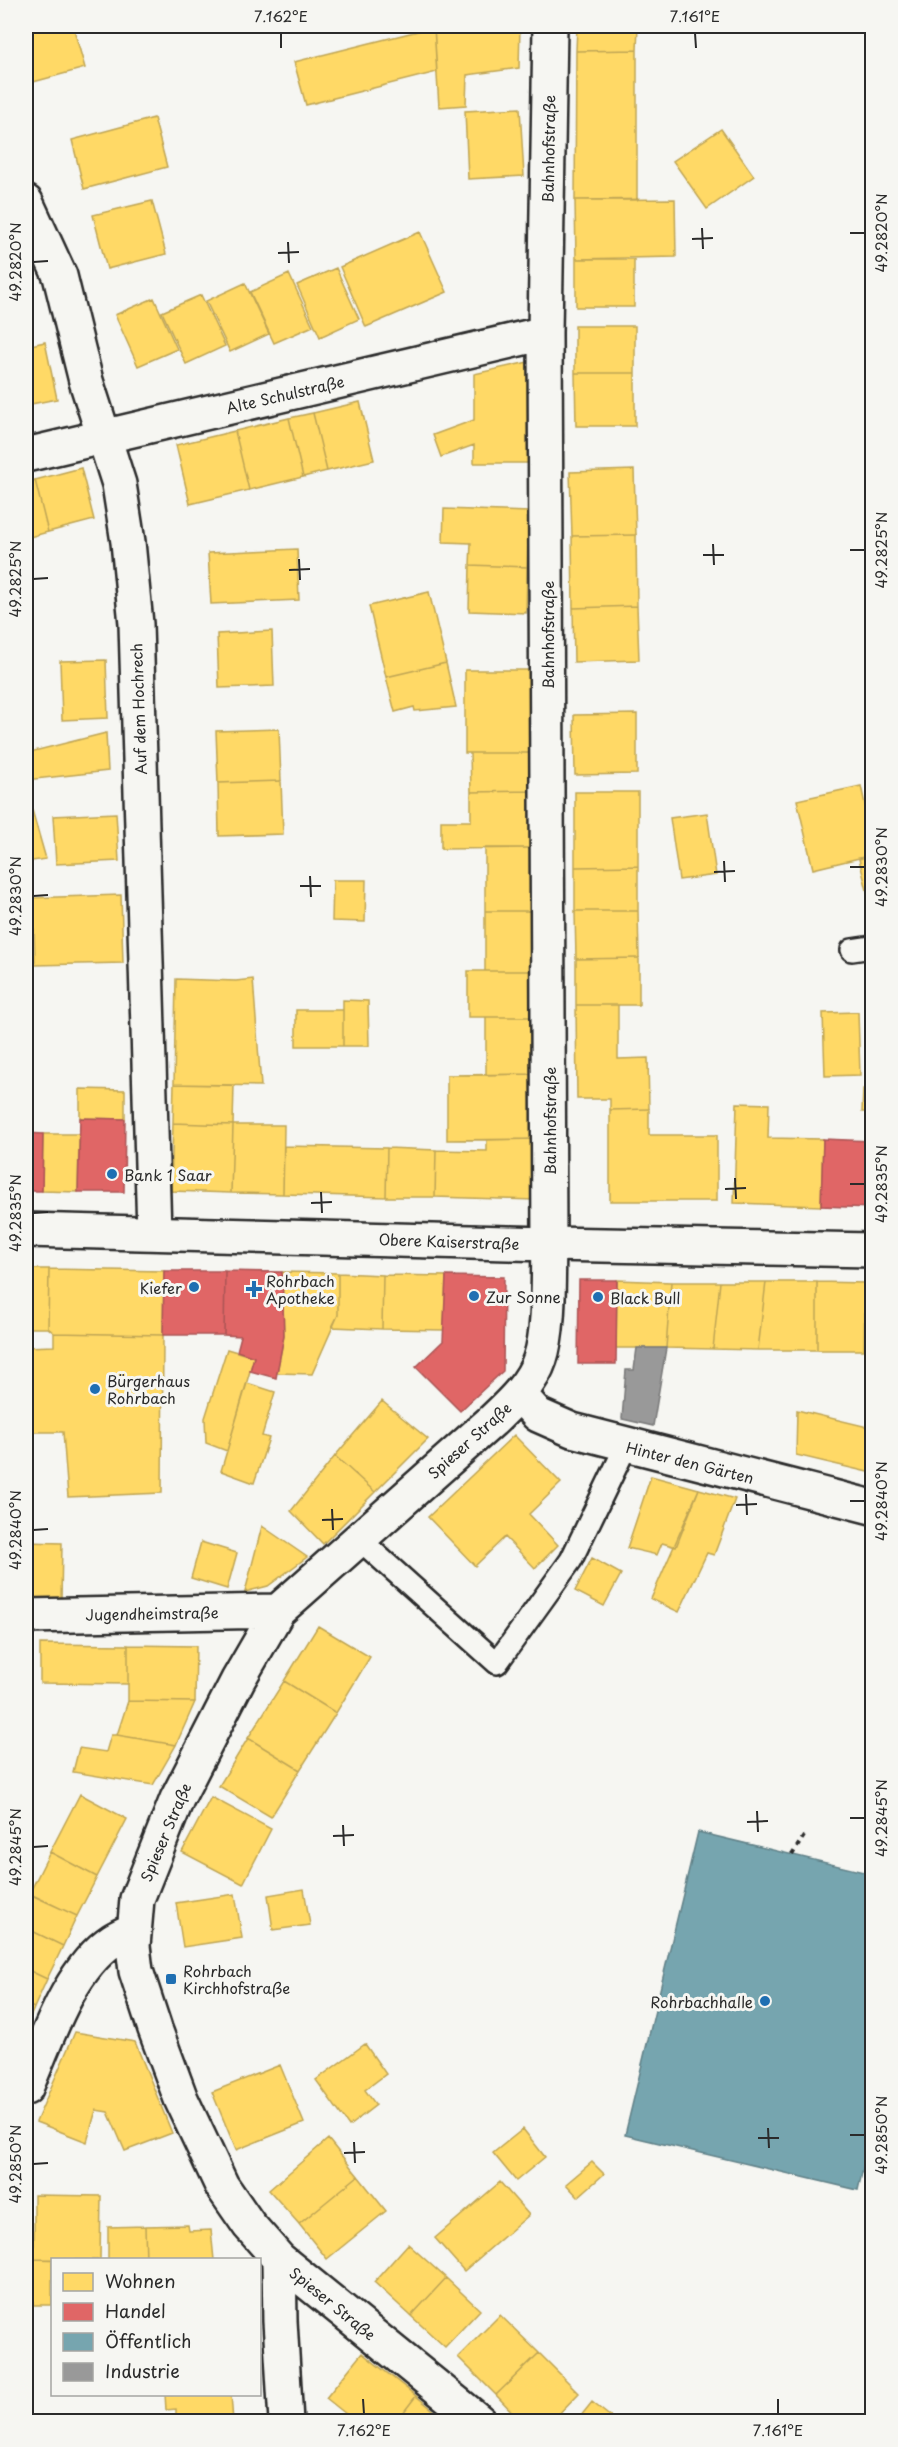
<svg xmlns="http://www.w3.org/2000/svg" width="898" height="2447" font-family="'Playpen Sans',sans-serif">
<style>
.homes{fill:#ffd966;stroke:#bfa554;stroke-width:1.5}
.shops{fill:#e06666;stroke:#aa5454;stroke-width:1.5}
.public{fill:#76a5af;stroke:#608087;stroke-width:1.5}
.industry{fill:#999;stroke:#787878;stroke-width:1.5}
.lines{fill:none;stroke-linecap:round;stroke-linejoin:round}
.service-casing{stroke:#2b2b2b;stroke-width:26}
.minor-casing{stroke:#2b2b2b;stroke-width:38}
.secondary-casing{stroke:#2b2b2b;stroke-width:38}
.path{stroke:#2b2b2b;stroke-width:4;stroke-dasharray:4.5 4.5;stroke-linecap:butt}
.service{stroke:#f6f6f2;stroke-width:21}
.minor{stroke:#f6f6f2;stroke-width:33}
.secondary{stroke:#f6f6f2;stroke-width:33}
.ticks{fill:none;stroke:#2b2b2b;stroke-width:2}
.poi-dot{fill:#1f6fb2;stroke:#f6f6f2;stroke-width:2}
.labels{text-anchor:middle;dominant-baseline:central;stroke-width:6;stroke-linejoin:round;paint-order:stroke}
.street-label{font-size:15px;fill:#2b2b2b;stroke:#f6f6f2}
.poi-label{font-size:15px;fill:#2b2b2b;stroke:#f6f6f2;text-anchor:start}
.neatline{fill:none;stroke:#2b2b2b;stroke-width:2}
.ticks-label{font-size:15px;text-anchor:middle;fill:#2b2b2b}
</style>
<rect width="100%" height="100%" fill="#f6f6f2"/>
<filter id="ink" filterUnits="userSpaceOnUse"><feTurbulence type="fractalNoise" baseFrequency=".0167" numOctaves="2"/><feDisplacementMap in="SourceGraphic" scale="12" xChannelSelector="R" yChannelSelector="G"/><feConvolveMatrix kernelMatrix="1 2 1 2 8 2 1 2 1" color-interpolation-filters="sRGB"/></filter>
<g filter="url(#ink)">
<path class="homes" d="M26,26H73L85,68L26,84Z
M441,26H520L519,68L467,75L466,105L439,107L434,27Z
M577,26H638L637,50L576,51Z
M434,27L437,72L306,105L294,62Z
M637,50V200H575L576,51Z
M520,108L524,176L468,179L465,111Z
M154,118L167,167L84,189L72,140Z
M721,129L754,176L707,209L673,161Z
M675,199L676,257L576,259L575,200Z
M152,201L166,254L107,269L93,215Z
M420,232L447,292L366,327L340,267Z
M576,259H634V307H576Z
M336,268L359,319L320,337L297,285Z
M289,274L313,326L274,343L250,292Z
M245,283L269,334L230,352L206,301Z
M201,295L225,346L186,364L162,312Z
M154,298L177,349L138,366L115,315Z
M575,326H635V373H575Z
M45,342L57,399L26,405V346Z
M533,361L534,463H474V445L441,457L433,435L474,420V374Z
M575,373H635V426H576Z
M360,402L374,460L327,471L313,413Z
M313,413L327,471L303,477L289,418Z
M289,418L303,477L249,490L235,431Z
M235,431L249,490L190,504L176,445Z
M81,468L94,520L48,532L35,480Z
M634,470L636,535L572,536L570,472Z
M35,480L48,532L26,538V482Z
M444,509L529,512L527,567L470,565L471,543L443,542Z
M636,535L637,606L573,608L572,536Z
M297,549L299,600L211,604L208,553Z
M470,565L527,567L526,613L469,611Z
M429,592L446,663L386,677L369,606Z
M637,606L639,660L574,662L573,608Z
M272,631L274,686L219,688L217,634Z
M106,660L108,718L62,720L60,661Z
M446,663L456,707L415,711L414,707L395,712L386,677Z
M465,670H531V753H465Z
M637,714V774L575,775L574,715Z
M279,729L281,781L218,783L216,731Z
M106,733L108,771L26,780V753Z
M470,753H531V791L471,792Z
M281,781L283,834L219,836L218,783Z
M861,786L872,836V855L813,869L797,800Z
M26,789L46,859L26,862Z
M531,791L532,848L441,849V821H471V792Z
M575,792H638V866L575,867Z
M116,813L119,861L56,864L53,816Z
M707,813L716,875L679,880L670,818Z
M485,848H532V911H485Z
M872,855V897L869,898L859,859Z
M638,866V911H575V867Z
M333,880H366L365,922L332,921Z
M121,895L123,963L35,965L34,929H26V898Z
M485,911H532L533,971H485Z
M575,911H638L639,958L576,959Z
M639,958V1005H576V959Z
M468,971H533V1017H468Z
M176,979L236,981L253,979L261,1086L174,1084Z
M343,1000L368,1001L369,1046H343Z
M576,1005H618V1059L648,1058L649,1109L610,1110V1099H577Z
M296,1010H343V1046H296Z
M858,1012L860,1075L825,1076L823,1013Z
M486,1017H533V1074L486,1075Z
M533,1074L534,1139L447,1140V1075Z
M174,1084L234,1085L233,1125L173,1123Z
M80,1089L125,1090V1119L80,1118Z
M863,1089H872V1112H862Z
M737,1103L769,1104L768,1138L823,1139L821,1206L734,1203Z
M649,1109V1135H717V1201H610V1110Z
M173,1123L233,1125L231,1193L171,1191Z
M233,1125H284L283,1194L231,1193Z
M43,1134H79L78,1192L42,1191Z
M534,1139L535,1200L435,1197L436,1150L487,1151V1140Z
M284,1146L387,1148L386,1197L283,1194Z
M387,1148L436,1150L435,1197H386Z
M26,1269H49L48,1328H26Z
M49,1269L164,1271L163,1335L54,1333L48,1328Z
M282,1272L338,1273V1315L312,1374L277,1373L284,1336Z
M338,1273L383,1275L382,1329L332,1327L338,1315Z
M383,1275L446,1276L444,1330L382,1329Z
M617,1280L671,1282L666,1348H616Z
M671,1282H720L713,1349L666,1348Z
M720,1282H766L758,1350L713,1349Z
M766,1282H817V1350H758Z
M817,1282L865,1283L864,1350H817Z
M865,1283H872V1350H864Z
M54,1333L163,1335L162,1493L68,1497L63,1432H28L26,1347L54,1346Z
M227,1349L254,1357L227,1451L206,1443L205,1418Z
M247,1383L275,1392L262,1436L269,1438L254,1483L221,1471Z
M382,1401L428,1439L375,1492L335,1456Z
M797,1410L872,1428V1473L796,1455Z
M514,1435L561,1483L529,1514L558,1545L535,1568L505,1537L475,1566L428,1517Z
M335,1456L375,1492L323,1544L291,1511Z
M651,1476L699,1489L676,1547L662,1543L657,1555L627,1548Z
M699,1489L735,1499L714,1555L707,1553L679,1612L651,1599Z
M262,1526L307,1557L268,1586L245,1592Z
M26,1542L62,1543L61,1602L26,1601Z
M201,1542L237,1553L227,1589L191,1578Z
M592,1558L621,1574L604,1606L575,1591Z
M318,1626L370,1657L336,1713L284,1681Z
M40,1644L128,1645V1684L40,1683Z
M128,1645L196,1646L195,1702L128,1701Z
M284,1681L336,1713L300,1770L248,1738Z
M128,1701L195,1702L176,1745L117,1735Z
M111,1735H117L176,1745L153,1785L73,1772L79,1748L106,1752Z
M248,1738L300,1770L271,1817L219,1786Z
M80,1794L127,1819L97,1877L50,1852Z
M211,1797L271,1829L243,1884L182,1852Z
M50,1852L97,1877L77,1916L29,1894Z
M304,1889L310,1925L273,1930L268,1895Z
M26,1892L77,1916L63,1946L26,1928Z
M235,1894L242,1938L183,1947L176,1903Z
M26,1928L63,1946L47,1979L26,1969Z
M26,1969L47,1979L34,2008L26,2004Z
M26,2004L34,2008L26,2027Z
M75,2032L135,2042L172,2133L125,2151L108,2112L96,2110L87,2142L36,2122Z
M365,2044L386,2074L365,2090L376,2105L349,2126L316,2080Z
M280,2065L304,2123L236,2150L212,2092Z
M523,2129L545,2157L516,2181L493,2153Z
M328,2139L358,2176L299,2224L269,2190Z
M592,2162L604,2174L578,2197L566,2184Z
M358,2176L386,2211L327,2259L299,2224Z
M500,2182L529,2215L464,2271L435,2238Z
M34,2195L101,2196L100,2260L34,2259Z
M188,2225L189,2231L211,2230L214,2260H146L145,2226Z
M145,2226L146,2260H108V2227Z
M408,2244L446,2278L411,2316L374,2282Z
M34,2259L66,2260H52V2305H33Z
M446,2278L480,2310L445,2347L411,2316Z
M500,2315L539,2353L496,2395L458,2357Z
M362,2353L416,2396L396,2422H356L326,2398Z
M539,2353L579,2393L551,2422H522L496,2395Z
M165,2394H231L233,2422H170V2418H176V2409L166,2410Z
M416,2396L448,2422H396Z
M592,2402L617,2422H576Z"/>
<path class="shops" d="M80,1118L125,1119L124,1192H78Z
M26,1133L43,1134L42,1191H26Z
M823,1139L872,1141V1208L821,1206Z
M164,1271H225L224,1335H163Z
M225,1271L282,1272L284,1336L276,1378L250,1371L254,1357L237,1351L241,1336L224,1335Z
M446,1276L504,1277L503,1371L460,1411L416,1367L443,1341Z
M579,1280H617L616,1364H578Z"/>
<path class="public" d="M698,1832L872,1874V2129L858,2190L625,2135Z"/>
<path class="industry" d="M637,1348H666L653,1426L622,1419L626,1370H634Z"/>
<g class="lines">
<g class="service-casing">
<path id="service" d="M852,950L872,947
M359,1539L497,1663L571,1560L626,1446"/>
</g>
<g class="minor-casing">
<path id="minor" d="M26,202L60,276L86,381L119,484L128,542L136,624L154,1232
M26,455L545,333
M519,1394L538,1415L572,1430L872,1507
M26,1616L278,1611
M26,2088C46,2041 69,1969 113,1940C119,1936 127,1933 134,1929
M279,2259L280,2321L286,2422
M480,2422L279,2259L249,2225L222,2186L181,2099L155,2029L136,1971L133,1946L137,1899L177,1799L238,1680L278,1611L492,1421C510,1404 532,1384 540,1359C550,1330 548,1276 549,1244L545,333L550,26"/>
</g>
<g class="secondary-casing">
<path id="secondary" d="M26,1230L549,1244L872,1250"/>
</g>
<path class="path" d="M792,1855L804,1836"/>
<use href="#service" class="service"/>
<use href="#minor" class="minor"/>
<use href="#secondary" class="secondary"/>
</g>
</g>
<path class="ticks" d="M281,33V48M695,33L696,48M702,228L703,249M850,233H865M692,239L713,238M288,242L289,263M278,253L299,252M33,262L48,261M713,544L714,565M850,550H865M703,555H724M299,559L300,580M289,570L310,569M33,579L48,578M724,861L725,882M850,867H865M714,872L735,871M310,876L311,897M300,886H321M33,896L48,895M735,1178L736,1199M850,1184H865M725,1189L746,1188M321,1192L322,1213M311,1203L332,1202M33,1213L48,1212M746,1494L747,1515M850,1501H865M736,1505L757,1504M332,1509L333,1530M322,1520L343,1519M33,1530L48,1529M757,1811L758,1832M850,1818H865M747,1822L768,1821M343,1825L344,1846M333,1836L354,1835M33,1847L48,1846M768,2128L769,2148M850,2135H865M758,2138H779M354,2142L355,2163M344,2153L365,2152M33,2164L48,2163M363,2399L364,2414M778,2399V2414"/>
<g class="poi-dot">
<circle cx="112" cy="1174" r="6"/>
<circle cx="194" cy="1287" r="6"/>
<path d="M251 1280h6v6h6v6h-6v6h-6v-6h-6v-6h6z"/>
<circle cx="474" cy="1296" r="6"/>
<circle cx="598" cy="1297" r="6"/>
<circle cx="95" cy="1389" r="6"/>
<rect x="165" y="1973" width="12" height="12" rx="3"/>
<circle cx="765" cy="2001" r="6"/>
</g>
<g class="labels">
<g class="street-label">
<text transform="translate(548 149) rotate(-89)">Bahnhofstraße</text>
<text transform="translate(285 394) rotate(-13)">Alte Schulstraße</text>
<text transform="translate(547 635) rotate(-90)">Bahnhofstraße</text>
<text transform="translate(138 709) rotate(-92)">Auf dem Hochrech</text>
<text transform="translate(549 1121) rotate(-90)">Bahnhofstraße</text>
<text transform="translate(449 1241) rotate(2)">Obere Kaiserstraße</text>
<text transform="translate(469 1440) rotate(-42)">Spieser Straße</text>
<text transform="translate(690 1462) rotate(14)">Hinter den Gärten</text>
<text transform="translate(152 1613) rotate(-1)">Jugendheimstraße</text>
<text transform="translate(165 1832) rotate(-67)">Spieser Straße</text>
<text transform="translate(333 2303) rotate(39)">Spieser Straße</text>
</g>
<g class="poi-label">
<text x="124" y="1174">Bank 1 Saar</text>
<text x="266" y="1280">Rohrbach<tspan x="266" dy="17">Apotheke</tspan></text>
<text x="182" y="1287" text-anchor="end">Kiefer</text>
<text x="486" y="1296">Zur Sonne</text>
<text x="610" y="1297">Black Bull</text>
<text x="107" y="1380">Bürgerhaus<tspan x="107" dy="17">Rohrbach</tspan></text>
<text x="183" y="1970">Rohrbach<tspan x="183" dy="17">Kirchhofstraße</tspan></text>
<text x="753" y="2001" text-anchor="end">Rohrbachhalle</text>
</g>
</g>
<rect width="898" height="2447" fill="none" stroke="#f6f6f2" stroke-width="66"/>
<rect x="51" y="2258" width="210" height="138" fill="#f6f6f2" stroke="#a5a5a2" stroke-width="1.5"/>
<rect x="63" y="2273" width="30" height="18" fill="#ffd966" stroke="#a5a5a2" stroke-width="1.5"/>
<text x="105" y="2288" font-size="18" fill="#2b2b2b">Wohnen</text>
<rect x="63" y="2303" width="30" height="18" fill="#e06666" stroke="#a5a5a2" stroke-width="1.5"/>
<text x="105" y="2318" font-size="18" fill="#2b2b2b">Handel</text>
<rect x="63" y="2333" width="30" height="18" fill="#76a5af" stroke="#a5a5a2" stroke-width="1.5"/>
<text x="105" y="2348" font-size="18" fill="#2b2b2b">Öffentlich</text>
<rect x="63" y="2363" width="30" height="18" fill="#999999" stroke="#a5a5a2" stroke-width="1.5"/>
<text x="105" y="2378" font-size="18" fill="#2b2b2b">Industrie</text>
<rect x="33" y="33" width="832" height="2381" class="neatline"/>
<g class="ticks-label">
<text x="281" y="22">7.162°E</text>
<text x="695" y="22">7.161°E</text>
<text transform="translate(882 233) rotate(-90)" y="5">49.2820°N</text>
<text transform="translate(16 262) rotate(-90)" y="5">49.2820°N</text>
<text transform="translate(882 550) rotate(-90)" y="5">49.2825°N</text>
<text transform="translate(16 579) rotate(-90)" y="5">49.2825°N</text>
<text transform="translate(882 867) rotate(-90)" y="5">49.2830°N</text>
<text transform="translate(16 896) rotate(-90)" y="5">49.2830°N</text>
<text transform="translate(882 1184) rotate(-90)" y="5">49.2835°N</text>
<text transform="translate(16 1213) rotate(-90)" y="5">49.2835°N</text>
<text transform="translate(882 1501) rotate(-90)" y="5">49.2840°N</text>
<text transform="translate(16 1530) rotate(-90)" y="5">49.2840°N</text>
<text transform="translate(882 1818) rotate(-90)" y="5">49.2845°N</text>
<text transform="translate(16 1847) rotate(-90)" y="5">49.2845°N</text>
<text transform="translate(882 2135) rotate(-90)" y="5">49.2850°N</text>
<text transform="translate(16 2164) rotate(-90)" y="5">49.2850°N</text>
<text x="364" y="2436">7.162°E</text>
<text x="778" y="2436">7.161°E</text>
</g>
</svg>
